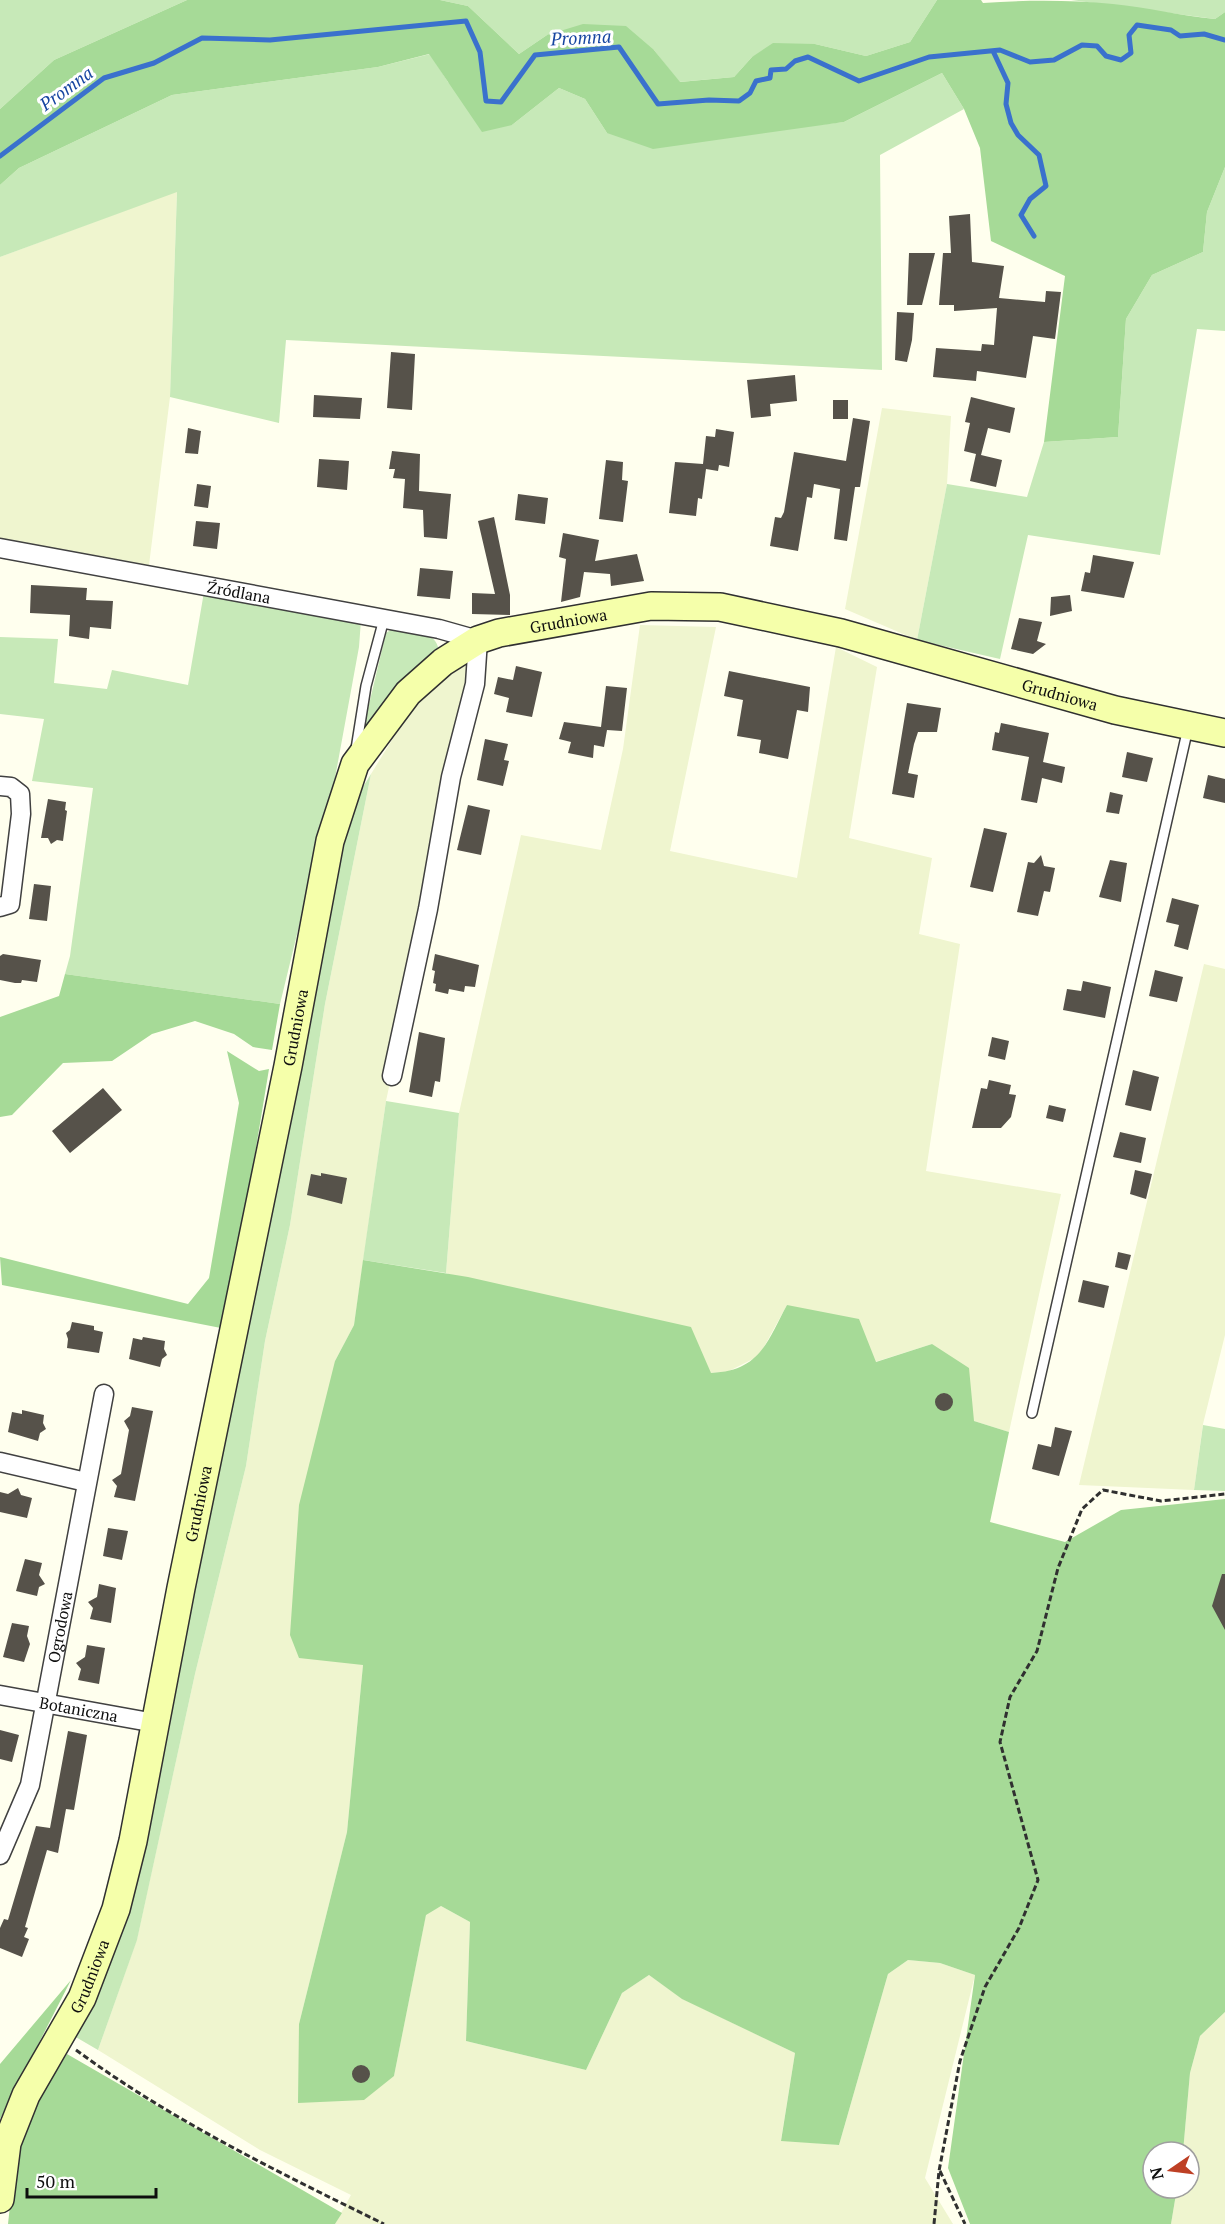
<svg xmlns="http://www.w3.org/2000/svg" width="1225" height="2224" font-family="'PT Serif',serif">
<style>
.farmland{fill:#eff5cf}
.green{fill:#c7e9b8}
.forest{fill:#a6da97}
.lines{fill:none;stroke-linecap:round;stroke-linejoin:round}
.stream{stroke:#3a71cd;stroke-width:5}
.building{fill:#56524a}
.lane-casing{stroke:#414141;stroke-width:12}
.street-casing{stroke:#414141;stroke-width:21}
.secondary-casing{stroke:#303030;stroke-width:30}
.path{stroke:#303030;stroke-width:3;stroke-dasharray:6 3;stroke-linecap:butt}
.lane{stroke:#fff;stroke-width:9}
.street{stroke:#fff;stroke-width:18}
.secondary{stroke:#f5ffaa;stroke-width:27}
.labels{text-anchor:middle;dominant-baseline:central;stroke-width:6;stroke-linejoin:round;paint-order:stroke}
.street-label{font-size:16px;fill:#0e0e0e;stroke:#fff}
.water-label{font-size:18px;font-style:italic;fill:#1645a0;stroke:#fff}
</style>
<rect width="100%" height="100%" fill="#ffe"/>
<path class="farmland" d="M177,191L170,397L149,565L0,538V257Z
M882,408L951,416L947,484L917,640L845,609Z
M640,625L716,627L670,851L797,878L836,647L877,667L849,838L932,858L919,934L960,944L926,1171L1061,1194L1009,1432L974,1421L932,1344L875,1362L787,1305L759,1356L727,1372L710,1373L446,1273L459,1113L521,835L601,850L623,749Z
M482,651L386,1101L354,1325L335,1361L363,1665L347,1832L299,2024L394,2076L426,1914L441,1906L470,1922L466,2041L586,2070L622,1993L649,1975L683,1999L795,2053L781,2140L839,2145L888,1974L908,1960L940,1963L975,1975L925,2178L953,2224H335L351,2195L260,2150L98,2050L137,1939L195,1674L246,1466L265,1341L290,1225L325,1004L371,774L416,701Z
M1204,964L1225,969V1335L1203,1424L1194,1490L1079,1485Z
M1225,2012V2224H1171L1177,2188H1189V2152H1183L1190,2073L1200,2036Z"/>
<path class="green" d="M0,0H187L54,60L0,109Z
M440,0H937L910,42L866,56L815,44L752,57L734,77L679,82L654,50L547,35L519,54L468,6Z
M1071,0H1225V12L1215,19Z
M430,54L448,82L512,125L559,88L585,99L607,133L756,132L844,122L942,73L964,109L880,155L882,370L286,340L279,423L170,397L177,192L0,257V185L19,168L172,95L378,67Z
M1225,167V331L1197,329L1160,555L1028,535L1000,659L917,640L947,484L1027,497L1044,442L1118,437L1126,319L1152,275L1203,252L1207,212Z
M204,592L361,620L359,647L335,778L280,1004L65,974L70,956L93,788L32,781L44,719L0,714V637L58,639L54,683L107,689L112,670L188,685Z
M395,627C413,631 436,630 439,651L361,738L386,633Z
M371,774L325,1004L290,1225L265,1341L246,1466L195,1674L137,1940L98,2050L74,2036L118,1928L346,821L358,795Z
M386,1101L459,1113L446,1273L363,1260Z
M1203,1425L1225,1429V1491L1194,1490Z"/>
<path class="forest" d="M187,0H440L468,6L519,54L547,35L583,24L626,26L654,50L680,82L734,77L752,57L773,43L815,44L866,56L910,42L937,0H981L983,3C1027,0 1070,0 1113,4C1147,7 1180,16 1215,19L1225,12V167L1207,212L1203,252L1152,275L1126,319L1118,437L1044,442L1065,276L991,241L980,148L964,109L942,73L844,122L653,149L607,133L585,99L559,88L512,125L482,132L429,54L378,67L172,95L19,168L0,185V109L54,60Z
M65,974L280,1004L272,1050L253,1047L234,1034L195,1021L152,1034L112,1061L63,1063L12,1115L0,1117V1017L59,996Z
M227,1051L259,1071L269,1069L226,1329L2,1285L0,1257L188,1304L209,1278L239,1103Z
M363,1260L468,1277L691,1327L711,1373C760,1371 767,1342 787,1305L859,1319L876,1362L932,1344L969,1368L974,1421L1009,1432L990,1522L1065,1542L1121,1510L1225,1499V2012L1200,2036L1190,2073L1183,2152H1153V2188H1177L1171,2224H970L948,2168L975,1975L940,1963L908,1960L888,1974L839,2145L781,2141L795,2053L682,1999L649,1975L622,1993L586,2070L466,2041L470,1922L441,1906L426,1915L394,2076L364,2100L298,2103L299,2024L347,1832L363,1665L299,1658L290,1635L299,1505L335,1361L354,1325Z
M71,1980L0,2119V2064Z
M67,2054L342,2213L335,2224H8L18,2133Z"/>
<g class="lines">
<path class="stream" d="M993,51L1008,83L1006,104L1011,123L1018,135L1039,155L1046,186L1030,199L1021,215L1034,236
M0,156L104,78L154,63L202,38L270,40L466,21L480,52L486,101L501,102L535,55L619,47L658,104L709,100L739,101L750,93L756,81L770,78L771,70L786,69L795,61L808,57L859,81L929,57L1000,50L1030,62L1054,60L1082,45L1097,46L1106,56L1121,60L1131,53L1129,35L1137,25L1171,30L1180,36L1204,34L1225,40"/>
</g>
<path class="building" d="M970,214L972,262L1004,266L999,298L1045,302L1046,291L1061,292L1055,339L1033,336L1026,378L977,371L976,381L933,377L936,348L981,351L982,344L994,345L997,308L954,311V305H939L943,253H951L949,216Z
M909,253H935L922,305H907Z
M897,312L914,313L912,340L907,362L895,360Z
M391,352L415,354L412,410L387,408Z
M795,375L797,401L770,404L771,416L751,418L747,380Z
M314,395L362,398L360,419L313,417Z
M971,397L1015,408L1010,433L988,428L981,455L1002,460L996,487L970,481L976,454L964,451L970,423L965,422Z
M833,400H848V419H833Z
M853,418L870,421L860,487H855L847,541L834,539L840,489L814,484L812,498L807,497L798,551L770,546L775,517L781,518L784,512L794,452L846,461Z
M188,428L201,431L198,454L185,453Z
M716,429L734,432L729,467L719,465L718,471L706,469L702,499L698,498L696,516L669,513L675,462L703,464L706,436L715,437Z
M392,451L420,454L419,491L451,494L447,539L424,537L423,510L403,508L405,479L393,478L395,469H389Z
M319,459L349,461L347,490L317,487Z
M606,460L623,462L622,480L628,481L623,522L599,519Z
M197,484L211,486L208,508L194,506Z
M518,494L548,498L545,524L515,520Z
M494,517L510,595V615L472,614V593L495,594L478,521Z
M196,521L220,523L217,549L193,546Z
M563,533L599,540L595,561L637,554L644,581L611,586L610,574L584,572L580,597L561,602L566,559L559,557Z
M1093,555L1134,562L1124,598L1081,591L1085,572L1090,573Z
M420,568L453,571L450,599L417,596Z
M31,585L87,588L86,600L113,601L111,629L90,627L89,639L69,636L70,615L30,613Z
M1070,595L1072,611L1050,616L1051,597Z
M1019,618L1042,622L1037,641L1046,644L1033,654L1011,649Z
M516,666L542,672L532,717L506,712L509,698L494,694L498,677L513,680Z
M729,671L810,687L808,712L797,710L788,759L759,753L761,740L737,736L743,700L724,696Z
M606,686L627,688L622,731L607,730L604,747L594,745L593,758L568,753L571,742L559,739L564,722L601,727Z
M907,703L941,708L937,732H918L914,744L908,773L918,775L914,798L892,794Z
M1001,723L1049,733L1043,762L1065,767L1062,783L1042,778L1037,803L1021,800L1029,757L992,750L995,732L999,733Z
M485,739L508,744L504,760L509,761L503,786L477,780Z
M1127,752L1153,758L1147,782L1122,777Z
M1208,775L1225,779V803L1203,798Z
M1110,792L1123,795L1119,814L1106,812Z
M48,799L66,802L65,810L67,811L63,841L57,840L51,844L48,838H41Z
M468,805L490,810L481,855L457,850Z
M984,828L1007,833L993,892L970,887Z
M1041,855L1044,866L1055,868L1050,892L1044,891L1038,916L1017,912L1028,862L1034,863Z
M1110,860L1127,863L1121,902L1099,897Z
M34,884L51,886L47,921L29,919Z
M1172,898L1199,905L1188,950L1174,946L1179,925L1166,922Z
M3,954L41,960L37,982L22,980L21,983H15L0,980V956Z
M435,954L479,965L475,987L465,986L464,992L449,989L448,994L435,991L436,984L433,983L435,971L432,970Z
M1155,970L1183,977L1177,1002L1149,996Z
M1083,981L1111,987L1105,1018L1063,1010L1067,989L1081,991Z
M419,1032L445,1038L440,1082L435,1081L432,1097L409,1092Z
M992,1037L1009,1041L1005,1060L988,1056Z
M1133,1070L1159,1077L1151,1111L1125,1105Z
M989,1080L1011,1085L1009,1094L1016,1095L1011,1117L1001,1128H972L981,1088L987,1089Z
M103,1088L122,1110L70,1153L52,1131Z
M1049,1105L1066,1109L1063,1122L1046,1118Z
M1120,1132L1146,1138L1141,1163L1113,1157Z
M1135,1170L1152,1174L1146,1199L1130,1194Z
M321,1173L347,1178L342,1204L307,1195L311,1174L321,1176Z
M1118,1252L1131,1255L1127,1270L1115,1267Z
M1083,1280L1109,1286L1104,1308L1078,1302Z
M72,1322L94,1326V1330L103,1332L99,1353L67,1348L68,1339L66,1333L70,1330Z
M143,1337L165,1341L164,1349L167,1355L162,1359L160,1367L129,1359L133,1338L142,1340Z
M935 1402a9 9 0 1 1 18 0a9 9 0 1 1-18 0Z
M132,1407L153,1411L135,1501L114,1497L117,1486L112,1480L121,1474L129,1430L124,1421L130,1416Z
M22,1410L44,1415L43,1423L46,1429L40,1433L38,1441L8,1432L12,1412L22,1414Z
M1055,1427L1072,1431L1059,1476L1032,1469L1038,1444L1051,1447Z
M18,1488L21,1495L32,1498L27,1518L0,1512V1492L8,1494Z
M108,1528L128,1531L122,1560L103,1556Z
M25,1559L42,1563L39,1575L45,1584L39,1587L37,1596L16,1591Z
M1222,1574H1225V1630L1212,1606Z
M99,1584L116,1588L111,1623L90,1619L93,1608L88,1602L97,1597Z
M12,1623L29,1626L27,1636L30,1644L24,1662L3,1657Z
M87,1645L105,1648L99,1684L78,1680L81,1669L76,1663L85,1657Z
M0,1730L19,1735L12,1762L0,1759Z
M68,1731L87,1735L74,1810L66,1809L58,1853L47,1850L25,1927L28,1928L24,1937L29,1939L22,1957L0,1948V1928L4,1919L8,1920L36,1826L50,1828Z
M352 2074a9 9 0 1 1 18 0a9 9 0 1 1-18 0Z"/>
<g class="lines">
<g class="lane-casing">
<path id="lane" d="M356,749L366,686L384,619
M1032,1413L1188,728"/>
</g>
<g class="street-casing">
<g id="street">
<path id="s1" d="M0,548L439,629L478,640L475,684L451,777L428,909L392,1076"/>
<path d="M0,786L11,787L20,794L21,814L10,904L0,907"/>
<path d="M0,1462L86,1482"/>
<path id="s2" d="M0,1695L155,1723"/>
<path id="s3" d="M0,1855L30,1785L104,1394"/>
</g>
</g>
<g class="secondary-casing">
<g id="secondary">
<path id="s4" d="M0,2199L7,2143L26,2095L82,1998L116,1909L133,1841L181,1588L288,1066L330,841L355,764L408,693L443,662L478,640L499,633L651,606L720,607L841,633L1115,710L1225,733"/>
</g>
</g>
<path class="path" d="M76,2050C171,2120 278,2172 384,2224
M940,2171L965,2224
M934,2224L939,2171L960,2061L985,1987L1019,1928L1038,1880L1000,1742L1010,1697L1037,1651L1058,1568L1082,1509L1103,1490L1161,1501L1225,1494"/>
<use href="#lane" class="lane"/>
<use href="#street" class="street"/>
<use href="#secondary" class="secondary"/>
</g>
<g class="labels">
<g class="street-label">
<text stroke="none"><textPath href="#s1" startOffset="243">Źródlana</textPath></text>
<text stroke="none"><textPath href="#s4" startOffset="1755">Grudniowa</textPath></text>
<text stroke="none"><textPath href="#s4" startOffset="2259">Grudniowa</textPath></text>
<text stroke="none"><textPath href="#s4" startOffset="1215">Grudniowa</textPath></text>
<text stroke="none"><textPath href="#s4" startOffset="729">Grudniowa</textPath></text>
<text stroke="none"><textPath href="#s3" startOffset="237">Ogrodowa</textPath></text>
<text stroke="none"><textPath href="#s2" startOffset="80">Botaniczna</textPath></text>
<text stroke="none"><textPath href="#s4" startOffset="243">Grudniowa</textPath></text>
</g>
<g class="water-label">
<text transform="translate(581 37) rotate(-3)">Promna</text>
<text transform="translate(66 88) rotate(-36)">Promna</text>
</g>
</g>
<g transform="translate(1171 2170) rotate(256)"><circle r="28" fill="#ffffff" stroke="#9f9f9f" stroke-width="1.5"/>
<path d="M0-4.5L10 22L0 15L-10 22Z" fill="#be4025"/>
<text y="-9" font-size="16" font-weight="bold" text-anchor="middle" fill="#0e0e0e">N</text>
</g>
<path d="M27 2188v9h129v-9" fill="none" stroke="#0e0e0e" stroke-width="3"/>
<text x="36" y="2188" font-size="18" fill="#0e0e0e" stroke="#ffffff" stroke-width="4.5" paint-order="stroke">50 m</text>
</svg>
